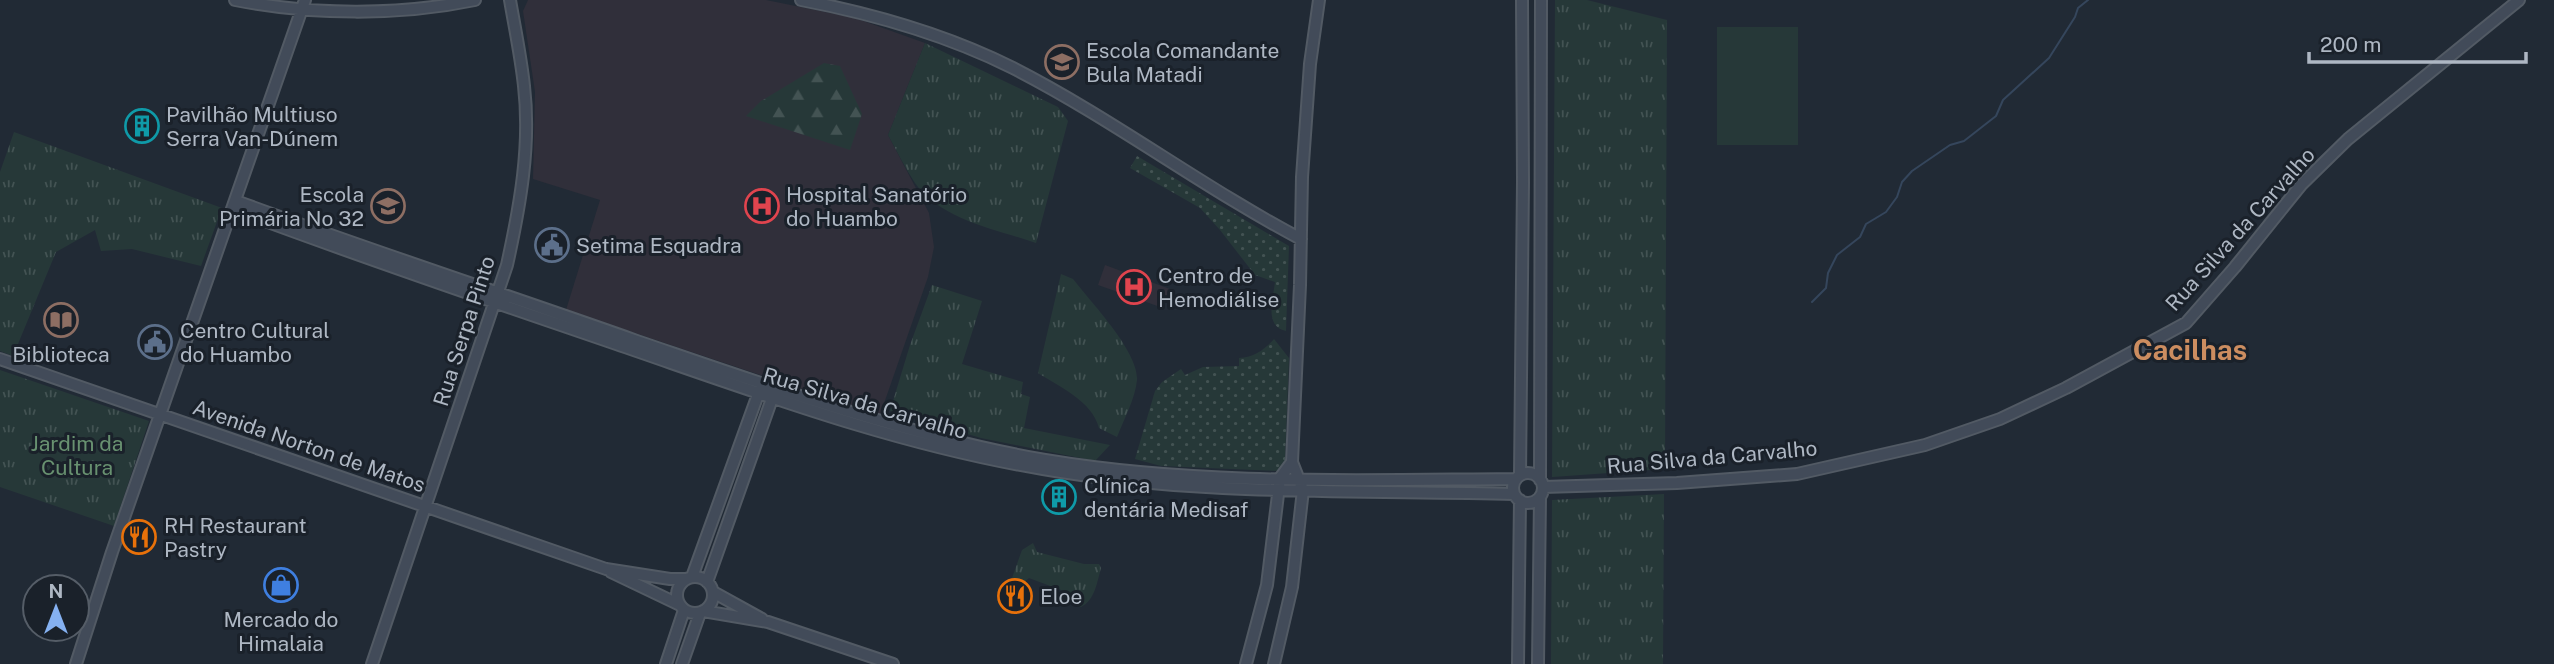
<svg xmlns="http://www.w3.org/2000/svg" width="2554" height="664" font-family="'Public Sans',sans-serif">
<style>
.medical{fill:#302f3a}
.grass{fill:url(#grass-dots)}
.forest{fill:url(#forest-firs)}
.park{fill:url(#park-tufts)}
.garden{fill:#263838}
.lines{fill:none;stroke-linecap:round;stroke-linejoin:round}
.stream{stroke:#35465c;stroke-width:2}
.secondary-casing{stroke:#525a64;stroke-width:14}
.secondary{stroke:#424b59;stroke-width:10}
.labels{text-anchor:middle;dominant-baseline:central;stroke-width:6;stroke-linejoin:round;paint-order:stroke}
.poi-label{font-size:21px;fill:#aeb7c3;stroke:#1a212a;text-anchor:start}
.street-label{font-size:21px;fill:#aeb7c3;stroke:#1a212a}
.park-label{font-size:21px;fill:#689170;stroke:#1a212a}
.district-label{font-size:28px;font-weight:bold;fill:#cc8d60;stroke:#1a212a}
</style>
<defs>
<pattern id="grass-dots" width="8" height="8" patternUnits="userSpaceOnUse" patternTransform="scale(1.75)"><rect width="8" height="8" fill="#263838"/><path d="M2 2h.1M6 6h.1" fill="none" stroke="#435353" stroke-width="1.8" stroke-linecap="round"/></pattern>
<pattern id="forest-firs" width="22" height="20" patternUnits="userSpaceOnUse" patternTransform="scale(1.75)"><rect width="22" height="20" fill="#263838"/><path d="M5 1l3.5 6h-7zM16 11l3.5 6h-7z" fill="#435353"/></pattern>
<pattern id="park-tufts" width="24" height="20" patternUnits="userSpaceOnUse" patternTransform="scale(1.75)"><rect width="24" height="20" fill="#263838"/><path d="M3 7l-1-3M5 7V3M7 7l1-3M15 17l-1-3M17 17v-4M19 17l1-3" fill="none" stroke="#435353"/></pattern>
</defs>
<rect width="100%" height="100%" fill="#212a35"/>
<path class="medical" d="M528,0H766L855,18L925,43L888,135L929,213L934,247L928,277L880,415L566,310L600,200L533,179L535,92L523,11Z
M1105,265L1170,289L1163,308L1098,285Z"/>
<path class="grass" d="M1137,156L1289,246L1286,331C1264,326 1273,300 1275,282L1255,275L1220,230L1200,208L1130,168Z
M1274,339L1289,358L1285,461L1282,467L1277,471L1161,466L1135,459L1155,391L1162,382L1181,369L1185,375L1203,367L1239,366V358C1254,357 1264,350 1274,339Z"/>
<path class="forest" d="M824,63L840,66L862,114L850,150L746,116L761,101Z"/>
<path class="park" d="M1555,0H1587L1667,20L1665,469L1552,477Z
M925,43L1058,107L1068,121L1036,243C996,229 941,220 915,183C905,168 897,151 888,135Z
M14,132L222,208L201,266L132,249L101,251L95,230L56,252L13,356L0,351V172Z
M1061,274L1073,279C1090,301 1139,352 1137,380C1135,399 1124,419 1117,437L1099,428C1092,401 1060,387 1038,373Z
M932,285L982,301L962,364L1023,382L1021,394L1030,397L1024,428L1110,445L1095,461L981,438L890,411L910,345Z
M0,370L149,421L114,526L0,487Z
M1664,494L1663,664H1551L1552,500Z
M1033,543L1037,552L1084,564H1099L1101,568C1097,582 1095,600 1081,607L1075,605L1069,593L1029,578L1022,584L1012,578L1022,550Z"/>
<path class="garden" d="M1717,27H1798V145H1717Z"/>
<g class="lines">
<path class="stream" d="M1812,302L1826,288L1828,273L1837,255L1860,237L1866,224L1886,212L1897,197L1902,182L1912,171L1950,145L1964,141L1996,116L2003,100L2049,58L2075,17L2078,8L2088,0"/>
<g class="secondary-casing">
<path id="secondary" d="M235,0C312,15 398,16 475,0
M801,0C874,14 947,35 1013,68C1113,119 1202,187 1301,239
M236,201C369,250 504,294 637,341C769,386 908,436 1045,460C1201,486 1359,480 1516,479
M233,209C360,257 488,300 616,344C756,392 897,445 1043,469C1198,496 1357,490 1514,494
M0,359L606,569L670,579H687
M1513 488a15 15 0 1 1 30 0a15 15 0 1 1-30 0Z
M1520,475L1523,182L1522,0
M1540,480L1541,0
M1543,487L1677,483L1797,474L1925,445L2000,419L2066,388L2186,323L2235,267L2301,185L2348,139L2519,0
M611,572L680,605
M677 595a18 18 0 1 1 36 0a18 18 0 1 1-36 0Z
M692,577L760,389
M707,582L774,393
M713,592L762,619
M703,611L768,622L893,664
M76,664L112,552L305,0
M372,664L507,265C520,206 531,146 524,86C521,57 515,29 510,0
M666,664L684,610
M682,664L700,613
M1246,664L1267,585L1280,478L1292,462
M1274,664L1292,587L1303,490L1292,462L1300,285L1302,177L1310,64L1319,0
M1518,664L1520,500
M1538,664L1540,497"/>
</g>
<use href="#secondary" class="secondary"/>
</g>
<defs>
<g id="school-ring" transform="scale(1.75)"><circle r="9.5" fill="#1a212a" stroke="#8d6e63" stroke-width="1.5"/><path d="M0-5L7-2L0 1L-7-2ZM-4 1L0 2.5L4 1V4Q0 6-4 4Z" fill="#8d6e63"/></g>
<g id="building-ring" transform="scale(1.75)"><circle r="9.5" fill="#1a212a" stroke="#0f9aa8" stroke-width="1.5"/><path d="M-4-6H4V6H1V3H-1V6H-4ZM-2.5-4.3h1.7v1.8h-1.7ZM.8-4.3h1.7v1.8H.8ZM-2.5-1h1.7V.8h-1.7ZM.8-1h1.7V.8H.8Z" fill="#0f9aa8"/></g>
<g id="hospital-ring" transform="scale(1.75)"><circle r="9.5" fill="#1a212a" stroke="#e0444e" stroke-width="1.5"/><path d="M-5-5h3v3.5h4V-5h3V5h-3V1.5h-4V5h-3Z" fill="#e0444e"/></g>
<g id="civic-ring" transform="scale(1.75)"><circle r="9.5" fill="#1a212a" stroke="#5c6f8a" stroke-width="1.5"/><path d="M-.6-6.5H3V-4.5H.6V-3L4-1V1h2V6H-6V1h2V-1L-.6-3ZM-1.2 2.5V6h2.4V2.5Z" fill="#5c6f8a"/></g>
<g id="library-ring" transform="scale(1.75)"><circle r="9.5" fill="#1a212a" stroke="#8d6e63" stroke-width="1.5"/><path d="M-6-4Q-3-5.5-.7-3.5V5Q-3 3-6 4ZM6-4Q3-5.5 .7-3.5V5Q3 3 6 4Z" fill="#8d6e63"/></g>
<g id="restaurant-ring" transform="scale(1.75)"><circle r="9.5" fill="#1a212a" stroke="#e8710a" stroke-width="1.5"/><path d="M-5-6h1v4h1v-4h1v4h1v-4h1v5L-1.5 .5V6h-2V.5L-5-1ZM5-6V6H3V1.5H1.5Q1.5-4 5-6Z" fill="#e8710a"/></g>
<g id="shop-ring" transform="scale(1.75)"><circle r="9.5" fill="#1a212a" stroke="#3f7fe0" stroke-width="1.5"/><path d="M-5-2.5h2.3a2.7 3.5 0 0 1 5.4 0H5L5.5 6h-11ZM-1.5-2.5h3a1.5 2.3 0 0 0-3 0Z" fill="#3f7fe0"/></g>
</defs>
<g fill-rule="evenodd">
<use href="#school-ring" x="1062" y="62"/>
<use href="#building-ring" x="142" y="126"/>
<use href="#school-ring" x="388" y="206"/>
<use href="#hospital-ring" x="762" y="206"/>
<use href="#civic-ring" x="552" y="245"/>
<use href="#hospital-ring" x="1134" y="287"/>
<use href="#library-ring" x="61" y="320"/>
<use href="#civic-ring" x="155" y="342"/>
<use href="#building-ring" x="1059" y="497"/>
<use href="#restaurant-ring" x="139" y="537"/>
<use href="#shop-ring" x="281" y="585"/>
<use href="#restaurant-ring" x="1015" y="596"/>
</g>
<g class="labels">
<g class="poi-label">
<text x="1086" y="50">Escola Comandante<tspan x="1086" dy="24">Bula Matadi</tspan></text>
<text x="166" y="114">Pavilhão Multiuso<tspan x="166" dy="24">Serra Van-Dúnem</tspan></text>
<text x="364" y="194" text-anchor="end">Escola<tspan x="364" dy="24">Primária No 32</tspan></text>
<text x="786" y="194">Hospital Sanatório<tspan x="786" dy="24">do Huambo</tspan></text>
<text x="576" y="245">Setima Esquadra</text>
<text x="1158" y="275">Centro de<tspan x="1158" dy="24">Hemodiálise</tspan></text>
<text x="180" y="330">Centro Cultural<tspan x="180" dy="24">do Huambo</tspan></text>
<text x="61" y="354" text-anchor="middle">Biblioteca</text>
<text x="1084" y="485">Clínica<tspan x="1084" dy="24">dentária Medisaf</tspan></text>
<text x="164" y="525">RH Restaurant<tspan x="164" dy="24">Pastry</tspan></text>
<text x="1040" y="596">Eloe</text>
<text x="281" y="619" text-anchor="middle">Mercado do<tspan x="281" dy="24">Himalaia</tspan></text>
</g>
<g class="street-label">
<text transform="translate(2240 229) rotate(-48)">Rua Silva da Carvalho</text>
<text transform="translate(464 331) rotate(-72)">Rua Serpa Pinto</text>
<text transform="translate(865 403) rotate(16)">Rua Silva da Carvalho</text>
<text transform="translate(309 446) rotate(19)">Avenida Norton de Matos</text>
<text transform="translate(1712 457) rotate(-5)">Rua Silva da Carvalho</text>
</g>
<g class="park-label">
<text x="77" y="443">Jardim da<tspan x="77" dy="24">Cultura</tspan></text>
</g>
<g class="district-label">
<text x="2190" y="349">Cacilhas</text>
</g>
</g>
<g transform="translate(56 608)"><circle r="33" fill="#1a212a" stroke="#555d67" stroke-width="2"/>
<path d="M0-5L12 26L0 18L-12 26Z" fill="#85b1f1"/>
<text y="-10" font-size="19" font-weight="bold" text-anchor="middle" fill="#aeb7c3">N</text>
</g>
<path d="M2309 52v10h217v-10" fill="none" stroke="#aeb7c3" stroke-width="3.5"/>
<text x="2320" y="52" font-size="21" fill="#aeb7c3" stroke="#1a212a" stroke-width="5" paint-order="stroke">200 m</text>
</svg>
